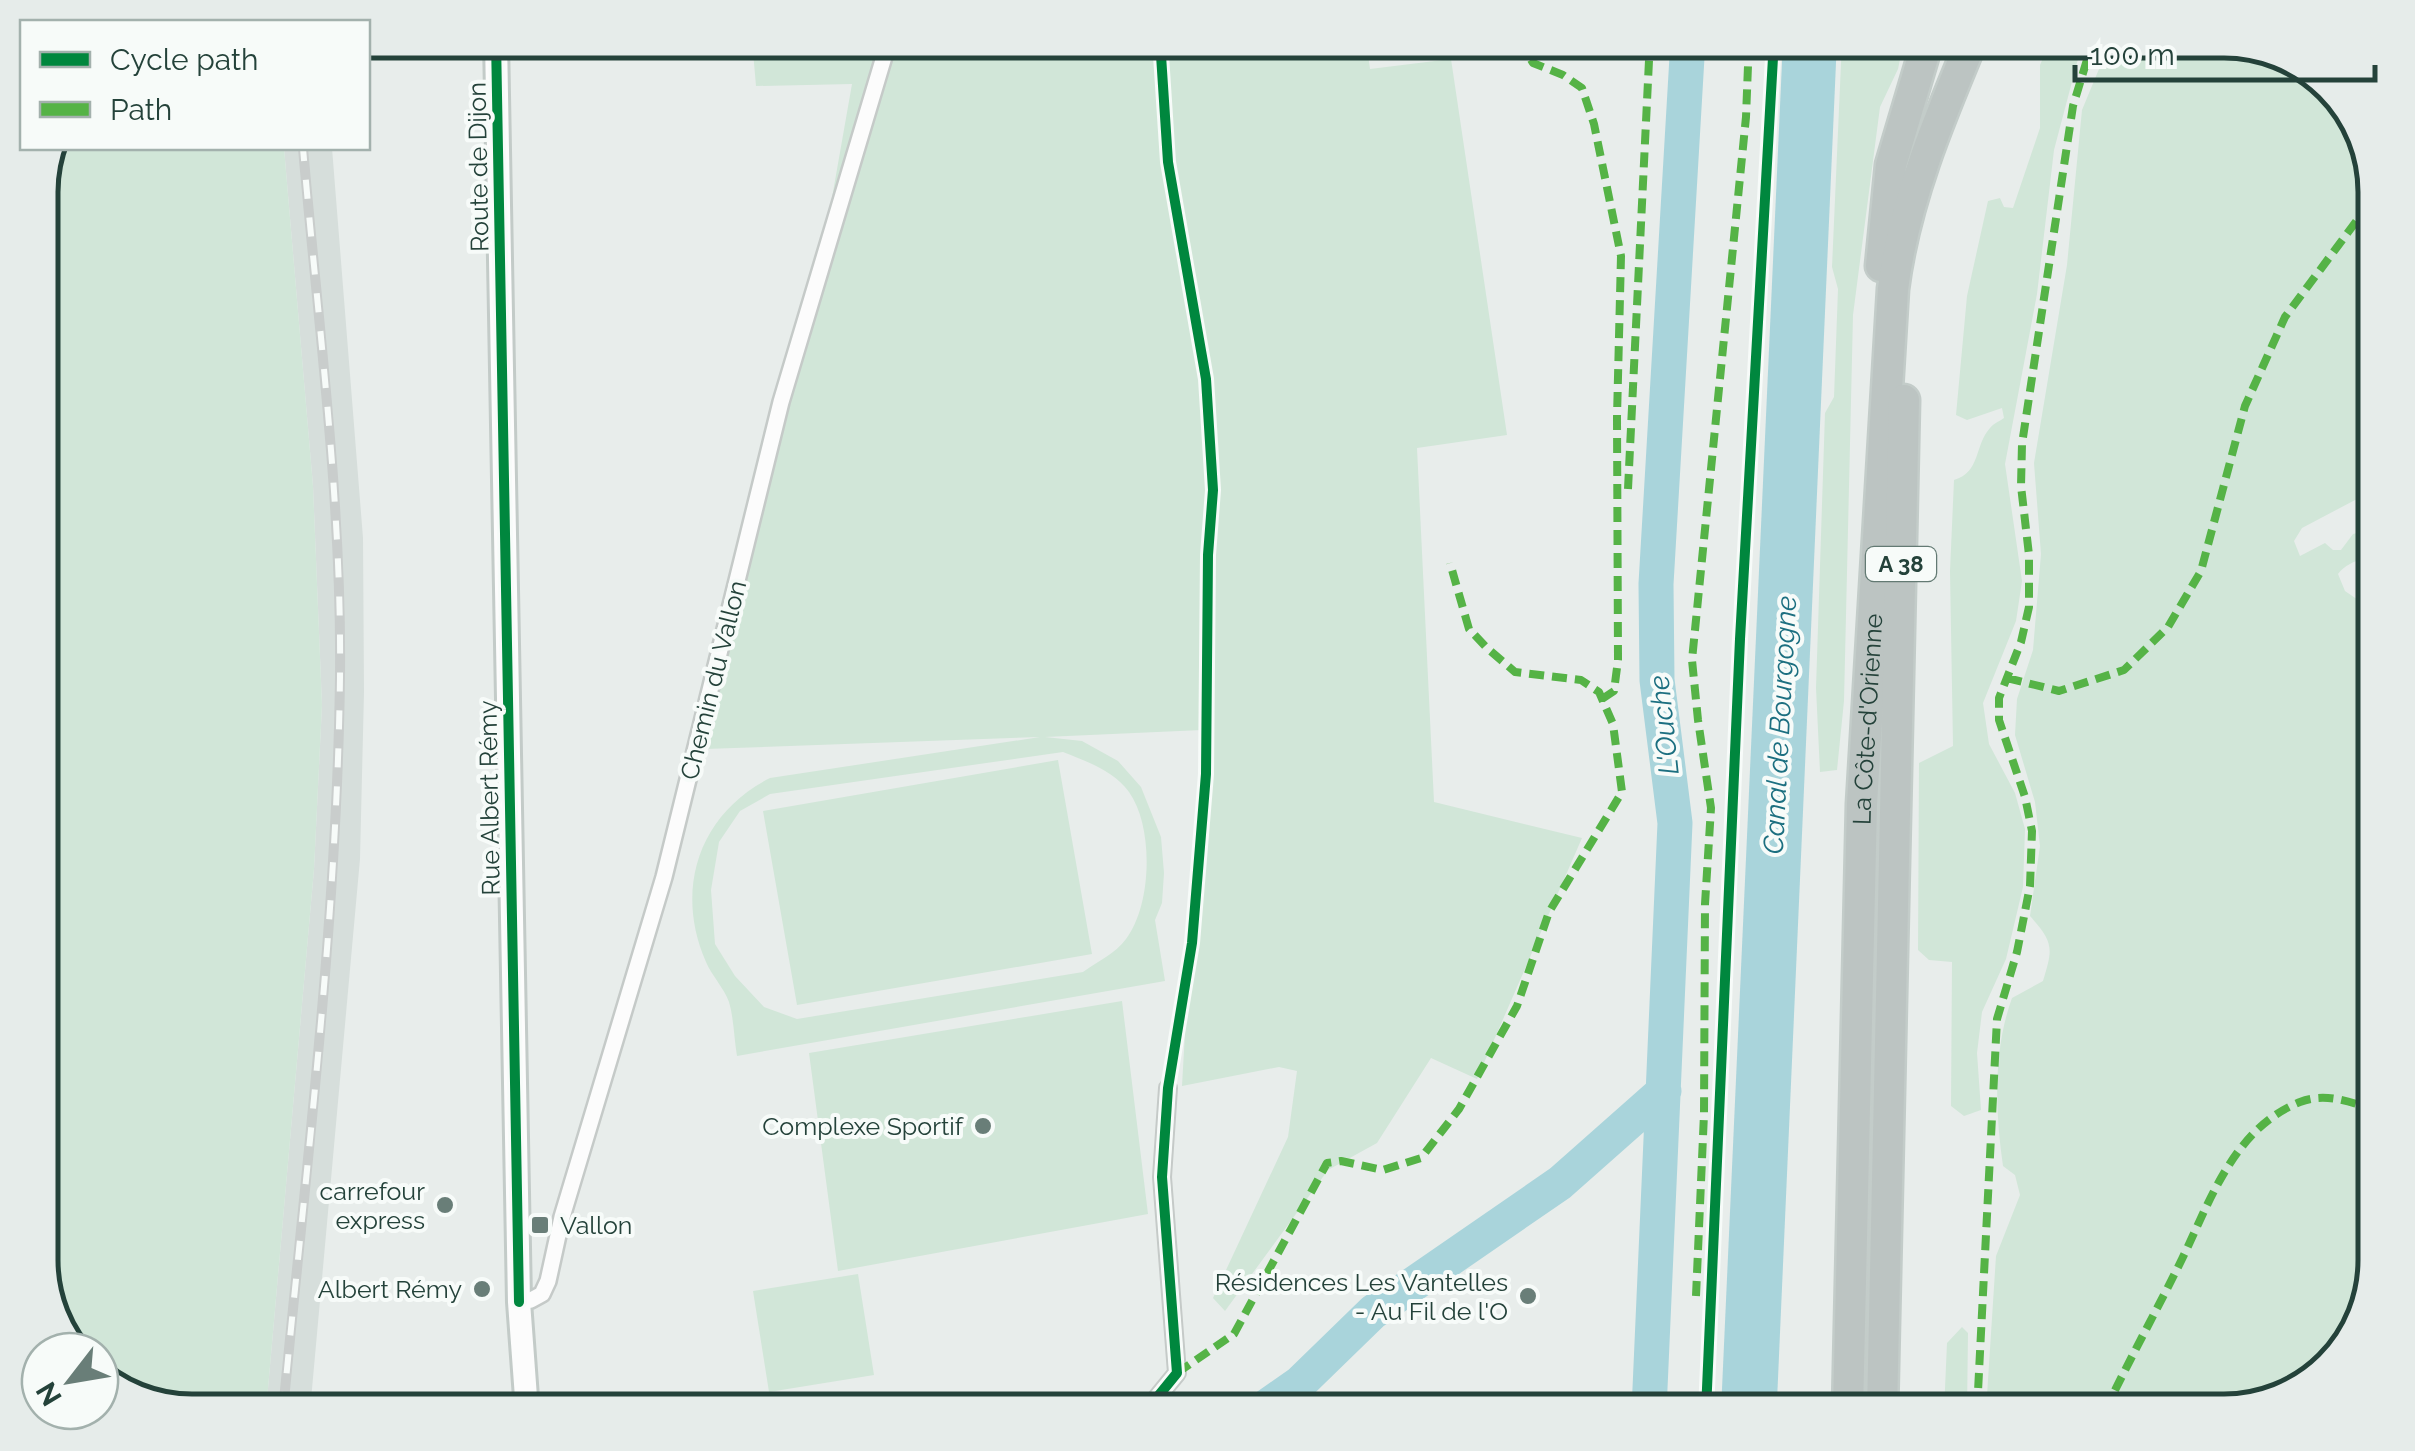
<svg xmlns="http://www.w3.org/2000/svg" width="2415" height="1451" font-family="Raleway,sans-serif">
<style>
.built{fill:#d6dedb}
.green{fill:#d1e6d8;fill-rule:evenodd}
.water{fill:#a9d4db}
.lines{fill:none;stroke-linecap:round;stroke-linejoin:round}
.river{stroke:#a9d4db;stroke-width:35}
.street-casing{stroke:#c5cac8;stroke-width:20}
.secondary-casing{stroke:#c3cbc8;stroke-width:28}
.highway-casing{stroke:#c3ccc9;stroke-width:35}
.street{stroke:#fcfcfc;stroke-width:15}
.secondary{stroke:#fcfcfc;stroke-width:22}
.highway{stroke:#bcc4c2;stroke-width:30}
.rail-casing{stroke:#c9cdcc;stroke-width:10}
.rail{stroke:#f7fbf9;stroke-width:6;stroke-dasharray:19;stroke-linecap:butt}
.quiet{stroke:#55b346;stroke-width:8;stroke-dasharray:15 8;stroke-linecap:butt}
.cycleway-casing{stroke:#f7fbf9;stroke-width:16}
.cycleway{stroke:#00873e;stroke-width:10}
.poi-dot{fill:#697e78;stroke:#f7fbf9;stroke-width:4}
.labels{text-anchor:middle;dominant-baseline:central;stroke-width:8;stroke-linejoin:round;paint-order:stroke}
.shield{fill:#f7fbf9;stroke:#637a73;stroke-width:2.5}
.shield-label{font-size:22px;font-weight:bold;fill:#24423a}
.street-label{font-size:25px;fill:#24423a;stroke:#f7fbf9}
.poi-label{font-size:25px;fill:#24423a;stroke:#f7fbf9;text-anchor:end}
.water-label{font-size:28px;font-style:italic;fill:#1c6f80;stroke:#f7fbf9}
.rim{fill:none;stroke:#24423a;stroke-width:5}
</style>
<rect width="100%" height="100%" fill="#e8edeb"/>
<path class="built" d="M284,148H332L363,538L364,692L360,859L310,1411H266L314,869L322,705L313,486Z"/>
<path class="green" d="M752,40H1366L1370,69L1451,59L1507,435L1417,448L1434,802L1582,838L1477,1079L1431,1058L1377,1143L1328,1170L1225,1311L1213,1298L1288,1137L1297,1071L1279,1067L1182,1086L1202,730L1045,737L1082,741L1118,761L1141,787L1161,837L1164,873L1162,903L1155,920L1165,981L737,1056C734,1039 734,1019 729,1002C724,988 712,976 706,962C674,889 699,814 770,778L1040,737L705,749L820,266L852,84L756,86ZM1063,752C1086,761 1114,771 1129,792C1154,827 1152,905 1126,939C1116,953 1097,962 1083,972L797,1019L764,1007L735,976L715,944L711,890L719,842L740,811L770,794Z
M1904,40L1898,69L1880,107L1853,315L1844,701L1837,770L1820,772L1816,688L1825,413L1834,397L1838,289L1832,267L1842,41Z
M2051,40H2083L2054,150L2037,294L2005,464L2022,581L2016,621L1983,703L1989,744L2015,793L2025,829L2023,887L2006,959L1982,1012L1977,1053L1981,1110L1964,1116L1951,1106L1952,962L1929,960L1918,950L1919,763L1953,746L1950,571L1954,480C1981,472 1974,446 1990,428C1994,423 2000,421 2004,418L2002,408L1967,420L1956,415L1967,296L1988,201L2000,198L2004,207L2013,208L2040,128V65Z
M2111,40H2224L2300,61L2354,115L2375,182V495L2357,499L2302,528L2294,541L2300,556L2325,543L2333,550H2341L2353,534L2373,529C2382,565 2354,553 2338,574L2345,591L2364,604L2375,600V1260L2354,1336L2300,1390L2224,1411H1986L1996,1256L2020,1195L2015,1175L2003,1166C1995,1111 1993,1050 2012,998L2043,981C2053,948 2054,943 2030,916L2040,846L2035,802L2015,735L2017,699L2033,650L2041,554L2034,463L2067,265L2082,110Z
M56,148H284L313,486L322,705L314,869L266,1411C214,1411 139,1414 100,1375V1351H76L61,1336L40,1269V182Z
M1058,760L1092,954L797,1005L763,811Z
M1122,1001L1148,1214L838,1271L809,1053Z
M858,1274L874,1375L769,1392L753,1291Z
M1962,1327L1968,1333L1967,1411H1944L1947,1343Z"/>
<path class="water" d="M1783,40H1837L1777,1401L1776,1411H1721Z"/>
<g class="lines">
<path class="river" d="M1260,1411L1300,1383L1373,1312L1560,1183L1664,1091
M1649,1411L1675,823L1657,680L1656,584L1688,40"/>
<g class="street-casing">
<path id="street" d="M519,1302L531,1300L542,1294L548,1281L562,1217L664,877L781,402L889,40
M1146,1411L1177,1373L1162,1177L1168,1088"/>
</g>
<g class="secondary-casing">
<path id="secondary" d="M496,40L519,1302L527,1411"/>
</g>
<g class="highway-casing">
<g id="highway">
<path d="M1881,266L1891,165L1928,40"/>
<path id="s1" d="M1848,1411L1862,804L1893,289C1904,202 1938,121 1972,40"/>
<path d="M1882,1411L1904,400"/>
</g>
</g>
<use href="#street" class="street"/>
<use href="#secondary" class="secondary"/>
<use href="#highway" class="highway"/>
<g class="rail-casing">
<path id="rail" d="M283,1411C306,1167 337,922 340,677C342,501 318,323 303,148"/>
</g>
<use href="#rail" class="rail"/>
<path class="quiet" d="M1519,40L1533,63L1563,75L1582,88L1594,124L1621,256L1617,417L1618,660L1614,691L1602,699
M40,448C49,476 48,511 40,539
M1628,489L1650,40
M2007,678L2059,691L2124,670L2168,627L2201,571L2245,406L2285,317L2375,196
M1696,1296L1704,1114L1705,904L1711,808L1698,720L1692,660L1746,117L1749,40
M1177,1373L1234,1334L1327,1163L1341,1161L1383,1170L1421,1158L1459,1109L1517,1006L1549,912L1622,792L1613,724L1599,692L1581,680L1515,672L1487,648L1469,629L1450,563
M1977,1411L1997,1019L2017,952L2030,886L2032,831L2025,797L1999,720V698L2021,642L2029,607V555L2021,486L2022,444L2073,106L2093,40
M2105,1411C2129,1360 2157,1310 2182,1259C2210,1201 2234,1128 2300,1102C2326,1092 2350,1102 2375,1110"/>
<g class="cycleway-casing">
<path id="cycleway" d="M496,40L519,1302
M1146,1411L1177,1373L1162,1177L1168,1088L1192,943L1206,774L1208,555L1213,490L1206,379L1168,162L1160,40
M1706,1411L1740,639L1774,40"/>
</g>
<use href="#cycleway" class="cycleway"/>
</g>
<g class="poi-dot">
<circle cx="983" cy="1126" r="10"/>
<circle cx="445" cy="1205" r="10"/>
<rect x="530" y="1215" width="20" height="20" rx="5"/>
<circle cx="482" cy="1289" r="10"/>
<circle cx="1528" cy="1296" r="10"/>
</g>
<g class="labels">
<rect class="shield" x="1866" y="547" width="70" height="34" rx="8"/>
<g class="shield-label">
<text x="1901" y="564">A 38</text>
</g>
<g class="street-label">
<text transform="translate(478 167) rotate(-91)">Route de Dijon</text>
<text transform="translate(713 680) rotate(-76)">Chemin du Vallon</text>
<text stroke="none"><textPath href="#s1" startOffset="692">La Côte-d'Orienne</textPath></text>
<text transform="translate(489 798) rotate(-91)">Rue Albert Rémy</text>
</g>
<g class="poi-label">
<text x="963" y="1126">Complexe Sportif</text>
<text x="425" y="1191">carrefour<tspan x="425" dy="29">express</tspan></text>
<text x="560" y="1225" text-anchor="start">Vallon</text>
<text x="1508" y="1282">Résidences Les Vantelles<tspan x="1508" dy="29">- Au Fil de l'O</tspan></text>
<text x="462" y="1289">Albert Rémy</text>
</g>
<g class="water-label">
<text transform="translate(1664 725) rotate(-96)">L'Ouche</text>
<text transform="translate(1780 725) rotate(-87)">Canal de Bourgogne</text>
</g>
</g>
<path d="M0 0H2415V1451H0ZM192 58H2224A134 134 0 0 1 2358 192V1260A134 134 0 0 1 2224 1394H192A134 134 0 0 1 58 1260V192A134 134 0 0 1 192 58Z" fill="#e6ecea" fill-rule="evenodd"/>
<path class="rim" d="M192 58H2224A134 134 0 0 1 2358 192V1260A134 134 0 0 1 2224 1394H192A134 134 0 0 1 58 1260V192A134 134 0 0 1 192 58Z"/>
<rect x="20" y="20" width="350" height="130" fill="#f7fbf9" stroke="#a3b1ad" stroke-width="2.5"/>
<rect x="40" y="52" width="50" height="15" fill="#00873e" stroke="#a3b1ad" stroke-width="2.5"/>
<text x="110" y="70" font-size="30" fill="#24423a">Cycle path</text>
<rect x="40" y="102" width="50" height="15" fill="#55b346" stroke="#a3b1ad" stroke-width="2.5"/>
<text x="110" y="120" font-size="30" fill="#24423a">Path</text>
<g transform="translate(70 1381) rotate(239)"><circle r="48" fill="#f7fbf9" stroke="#a3b1ad" stroke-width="2.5"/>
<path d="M0-8L18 38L0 25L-18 38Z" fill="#697e78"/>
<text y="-15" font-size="28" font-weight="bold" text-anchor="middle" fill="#24423a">N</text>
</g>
<path d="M2075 65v15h300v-15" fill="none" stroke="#24423a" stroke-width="5"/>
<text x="2090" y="65" font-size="30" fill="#24423a" stroke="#f7fbf9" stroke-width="8" paint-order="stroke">100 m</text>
</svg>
